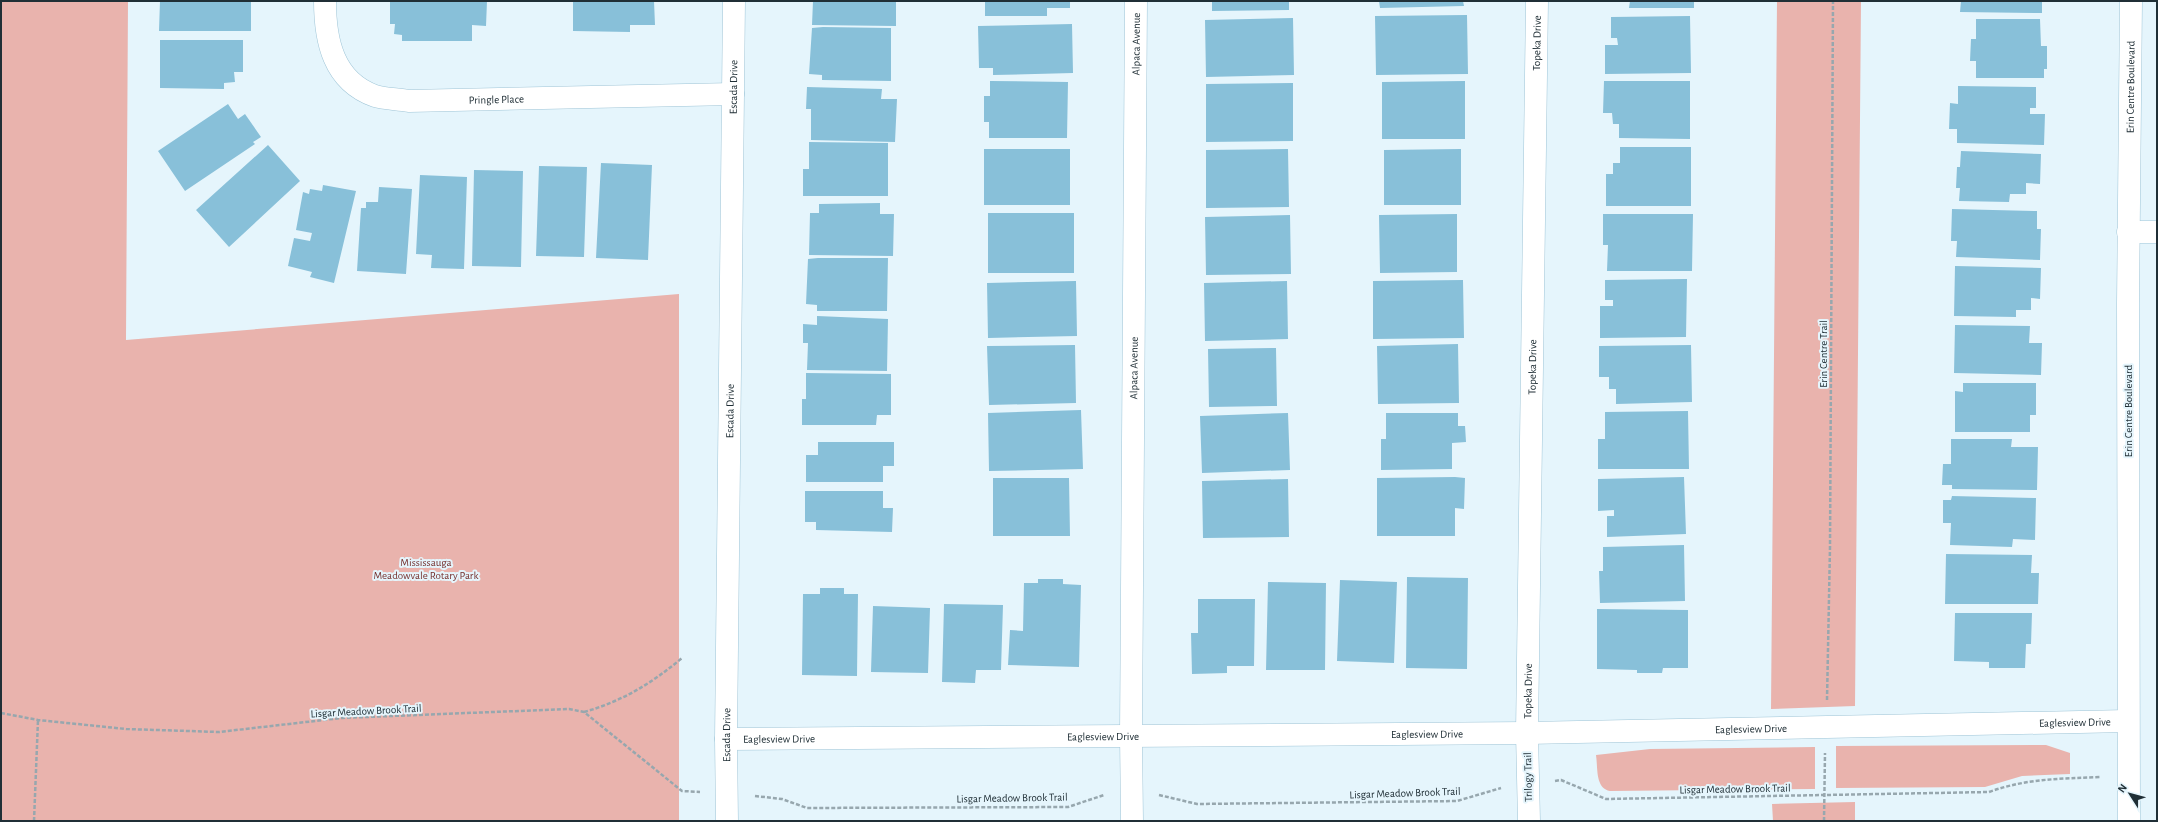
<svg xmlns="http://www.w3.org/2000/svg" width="2158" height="822" font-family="'Alegreya Sans',sans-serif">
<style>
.green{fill:#e9b3ad}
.building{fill:#88c0d9}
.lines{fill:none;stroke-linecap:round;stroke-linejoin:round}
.minor-casing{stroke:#9fc5d7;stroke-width:23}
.tertiary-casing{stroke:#9fc5d7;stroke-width:23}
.path{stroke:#97a7ae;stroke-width:2.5;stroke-dasharray:4 2;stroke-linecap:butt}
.minor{stroke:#fff;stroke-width:22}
.tertiary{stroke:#fff;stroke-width:22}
.labels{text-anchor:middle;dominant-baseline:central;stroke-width:4;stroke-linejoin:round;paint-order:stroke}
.street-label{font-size:11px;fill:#202f36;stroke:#e5f5fc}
.park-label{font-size:11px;fill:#75302d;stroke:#e5f5fc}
</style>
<rect width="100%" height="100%" fill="#e5f5fc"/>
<path class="green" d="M1,1H128L126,340L679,294V821H1Z
M1777,1H1861L1855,706L1771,709Z
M2046,745L2070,753V774L2022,776L1985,787L1836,788V746Z
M1815,747V789L1610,791C1595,788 1598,768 1596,755L1650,749Z
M1855,802V821H1773L1772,804Z"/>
<path class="building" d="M160,1H251V31H159Z
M390,1H487L486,26L472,25V41H402V35L394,34L395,24H390Z
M570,1H654L655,25H630V32L573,31V2Z
M813,1H896V26L812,25Z
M985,1H1070V8H1047V16H985Z
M1212,1H1289V10L1212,11Z
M1379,1H1463L1464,6L1380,8Z
M1630,1H1694V8H1629Z
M1961,1H2042V13L1960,12Z
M1467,15L1468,74L1376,75L1375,16Z
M1690,16L1691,73L1605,74V45H1618L1617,38H1611V17Z
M1293,18L1294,75L1206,77L1205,20Z
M1976,19H2040L2041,46H2047V69H2044V78H1976V61H1970L1971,39H1976Z
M1072,24L1073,73L993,75V68H979L978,26Z
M823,27L891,28V81L822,80V75L809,74L812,28Z
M160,40H243V72H234L235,82L224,83V89L160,88Z
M990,81L1068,82L1067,138H989V122H984V96H990Z
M1465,81V139H1382V82Z
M1604,81H1690V139L1619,138V124H1613L1612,113H1603Z
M1293,83V141L1206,142V84Z
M1958,86L2036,87V108H2030V114H2045L2044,145L1957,143V129H1949L1950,103L1958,104Z
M807,87L882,89L881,99H897L895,142L811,140V109H806Z
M228,104L238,119L245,114L261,137L253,142L255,144L185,191L158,151Z
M809,142L888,143V196H803V169H809Z
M268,145L300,181L229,247L196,210Z
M1620,147H1691V206H1606V174H1613V163H1620Z
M984,149H1070V205H984Z
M1288,149L1289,207L1206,208V150Z
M1461,149V205H1384V150Z
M1961,151L2041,154L2040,184L2026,183V194H2010L2009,202L1959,201L1960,188H1956L1957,167H1960Z
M601,163L652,165L648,260L596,258Z
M539,166L587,167L584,257L536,256Z
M474,170L523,171L521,267L472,266Z
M420,175L467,177L464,269L431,268L432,255L416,254Z
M323,185L356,191L334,283L310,277L312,272L288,266L294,238L310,241L312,233L296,230L303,192L309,194L310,189L322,191Z
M379,187L412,189L406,274L357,271L361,208H366V202H378Z
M880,203V214H894L893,256L809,255L810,213H819V204Z
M1952,209L2037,211V229H2041L2040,260L1956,257L1957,241H1951Z
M988,213H1074V273H988Z
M1457,214V272L1380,273L1379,215Z
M1603,214H1693L1692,271H1607L1608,245H1603Z
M1290,215L1291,274L1206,275L1205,217Z
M818,258H888L887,311H817V305L806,304L808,259Z
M1955,266L2041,268L2040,299L2031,298V310H2016V317L1954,316Z
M1687,279L1686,337L1600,338V306H1613V300H1605V280Z
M1463,280L1464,338L1373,339V281Z
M1076,281L1077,336L988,338L987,283Z
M1287,281L1288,339L1205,341L1204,283Z
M817,316L888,319L887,371L807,370L808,343H803V324L817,325Z
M1955,325L2030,326L2029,343H2042L2041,375L1954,373Z
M1458,344L1459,403L1378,404L1377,346Z
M1075,345L1076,403L989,405L987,346Z
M1691,345L1692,402L1616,404V389H1609V377H1599V346Z
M1276,348L1277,406L1209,407L1208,349Z
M806,373L891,374V415H877L876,425H802V399H806Z
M1963,383H2036V415H2030V432H1955V391L1963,392Z
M1081,410L1083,469L989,471L988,413Z
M1688,411L1689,469H1598V439H1605V412Z
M1288,413L1290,470L1202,473L1200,416Z
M1386,413H1458V426H1465L1466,442L1452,443V469L1381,470V439H1386Z
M1951,439H2012L2011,447H2038L2037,490L1952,489V485H1942L1943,464H1951Z
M818,442H894V466H883V482H806V455H818Z
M1455,477L1465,478L1464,509L1455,508V536H1377V478Z
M1684,477L1686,534L1607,537V516H1614V510L1598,511V479Z
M993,478H1069L1070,536H993Z
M1288,479L1289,537L1203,538L1202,481Z
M805,491H883V508H893L892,532L816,530V522H805Z
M1952,496L2036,498L2035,540L2013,539L2012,547L1950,545L1951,523H1943V500H1951Z
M1684,545L1685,601L1600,603L1599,571H1603V547Z
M1946,554L2032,555L2031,573H2039L2038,604H1945Z
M1407,577L1468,578L1467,669L1406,668Z
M1038,579H1063V584L1081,585L1079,667L1008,665L1010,630L1023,631L1024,583H1038Z
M1340,580L1397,582L1394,663L1337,661Z
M1268,582L1326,583L1325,670H1266Z
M820,588H844V594H858L857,676L802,675L803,594H820Z
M1198,599H1255L1254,666H1227V673L1192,674L1191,633H1198Z
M944,604L1003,605L1001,670H976L975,683L942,682Z
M873,606L930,608L928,673L871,672Z
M1597,609L1688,610V668H1663L1662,673H1637V670L1597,669Z
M1955,613H2032L2031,644H2026L2025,668H1989V662L1954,661Z"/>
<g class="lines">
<g class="minor-casing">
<g id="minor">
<path id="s1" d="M325,1C325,40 333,81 375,96C385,99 398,99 409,101L733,94"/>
<path d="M2128,232H2157"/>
<path id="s2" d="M726,739L1527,733L2127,721"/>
<path id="s3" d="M727,821L726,739L734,1"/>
<path id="s4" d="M1132,821L1131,735L1136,1"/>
<path id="s5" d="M1529,821L1527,733L1537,1"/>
</g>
</g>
<g class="tertiary-casing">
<g id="tertiary">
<path id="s6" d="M2129,821L2128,303L2131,1"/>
</g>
</g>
<path class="path" d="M1827,700L1830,547L1833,1
M584,712C623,701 652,683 682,658
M1,713L38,720L126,729L219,732L341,718L569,709L584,712L682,791L700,792
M1555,781L1561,780L1606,799L1989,792C2028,778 2060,779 2101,777
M1159,795L1197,804L1457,801L1501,788
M755,796L782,799L807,808L1068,807L1104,795
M34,821L38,720
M1824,821L1825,753"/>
<use href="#minor" class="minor"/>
<use href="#tertiary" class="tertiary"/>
</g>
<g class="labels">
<g class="street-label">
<text stroke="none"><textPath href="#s5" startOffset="778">Topeka Drive</textPath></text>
<text stroke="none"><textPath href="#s4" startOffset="777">Alpaca Avenue</textPath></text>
<text stroke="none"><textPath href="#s3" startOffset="734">Escada Drive</textPath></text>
<text stroke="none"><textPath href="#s6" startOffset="734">Erin Centre Boulevard</textPath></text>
<text stroke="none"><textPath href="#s1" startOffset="237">Pringle Place</textPath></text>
<text transform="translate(1823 354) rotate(-90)">Erin Centre Trail</text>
<text stroke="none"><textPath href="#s5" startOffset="454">Topeka Drive</textPath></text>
<text stroke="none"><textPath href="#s4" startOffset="453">Alpaca Avenue</textPath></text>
<text stroke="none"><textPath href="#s3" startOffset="410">Escada Drive</textPath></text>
<text transform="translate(2128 411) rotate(-90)">Erin Centre Boulevard</text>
<text stroke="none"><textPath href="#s5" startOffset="130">Topeka Drive</textPath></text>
<text transform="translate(366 711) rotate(-3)">Lisgar Meadow Brook Trail</text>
<text stroke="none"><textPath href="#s2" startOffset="1349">Eaglesview Drive</textPath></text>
<text stroke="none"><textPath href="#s2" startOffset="1025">Eaglesview Drive</textPath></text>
<text stroke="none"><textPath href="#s2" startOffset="701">Eaglesview Drive</textPath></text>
<text stroke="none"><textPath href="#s3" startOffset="86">Escada Drive</textPath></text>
<text stroke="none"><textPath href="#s2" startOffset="377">Eaglesview Drive</textPath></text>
<text stroke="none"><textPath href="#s2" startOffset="53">Eaglesview Drive</textPath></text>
<text transform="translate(1528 777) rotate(-91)">Trilogy Trail</text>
<text transform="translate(1735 789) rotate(-1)">Lisgar Meadow Brook Trail</text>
<text transform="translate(1405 793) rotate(-2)">Lisgar Meadow Brook Trail</text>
<text transform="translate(1012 798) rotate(-1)">Lisgar Meadow Brook Trail</text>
</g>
<g class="park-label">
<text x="426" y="562">Mississauga<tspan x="426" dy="13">Meadowvale Rotary Park</tspan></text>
</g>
</g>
<rect width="2158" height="822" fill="none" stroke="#202f36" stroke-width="4"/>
<g transform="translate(2130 794) rotate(306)" stroke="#e5f5fc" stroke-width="3" paint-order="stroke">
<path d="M0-3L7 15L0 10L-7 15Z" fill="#202f36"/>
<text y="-6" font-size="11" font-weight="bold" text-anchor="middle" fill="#202f36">N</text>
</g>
</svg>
